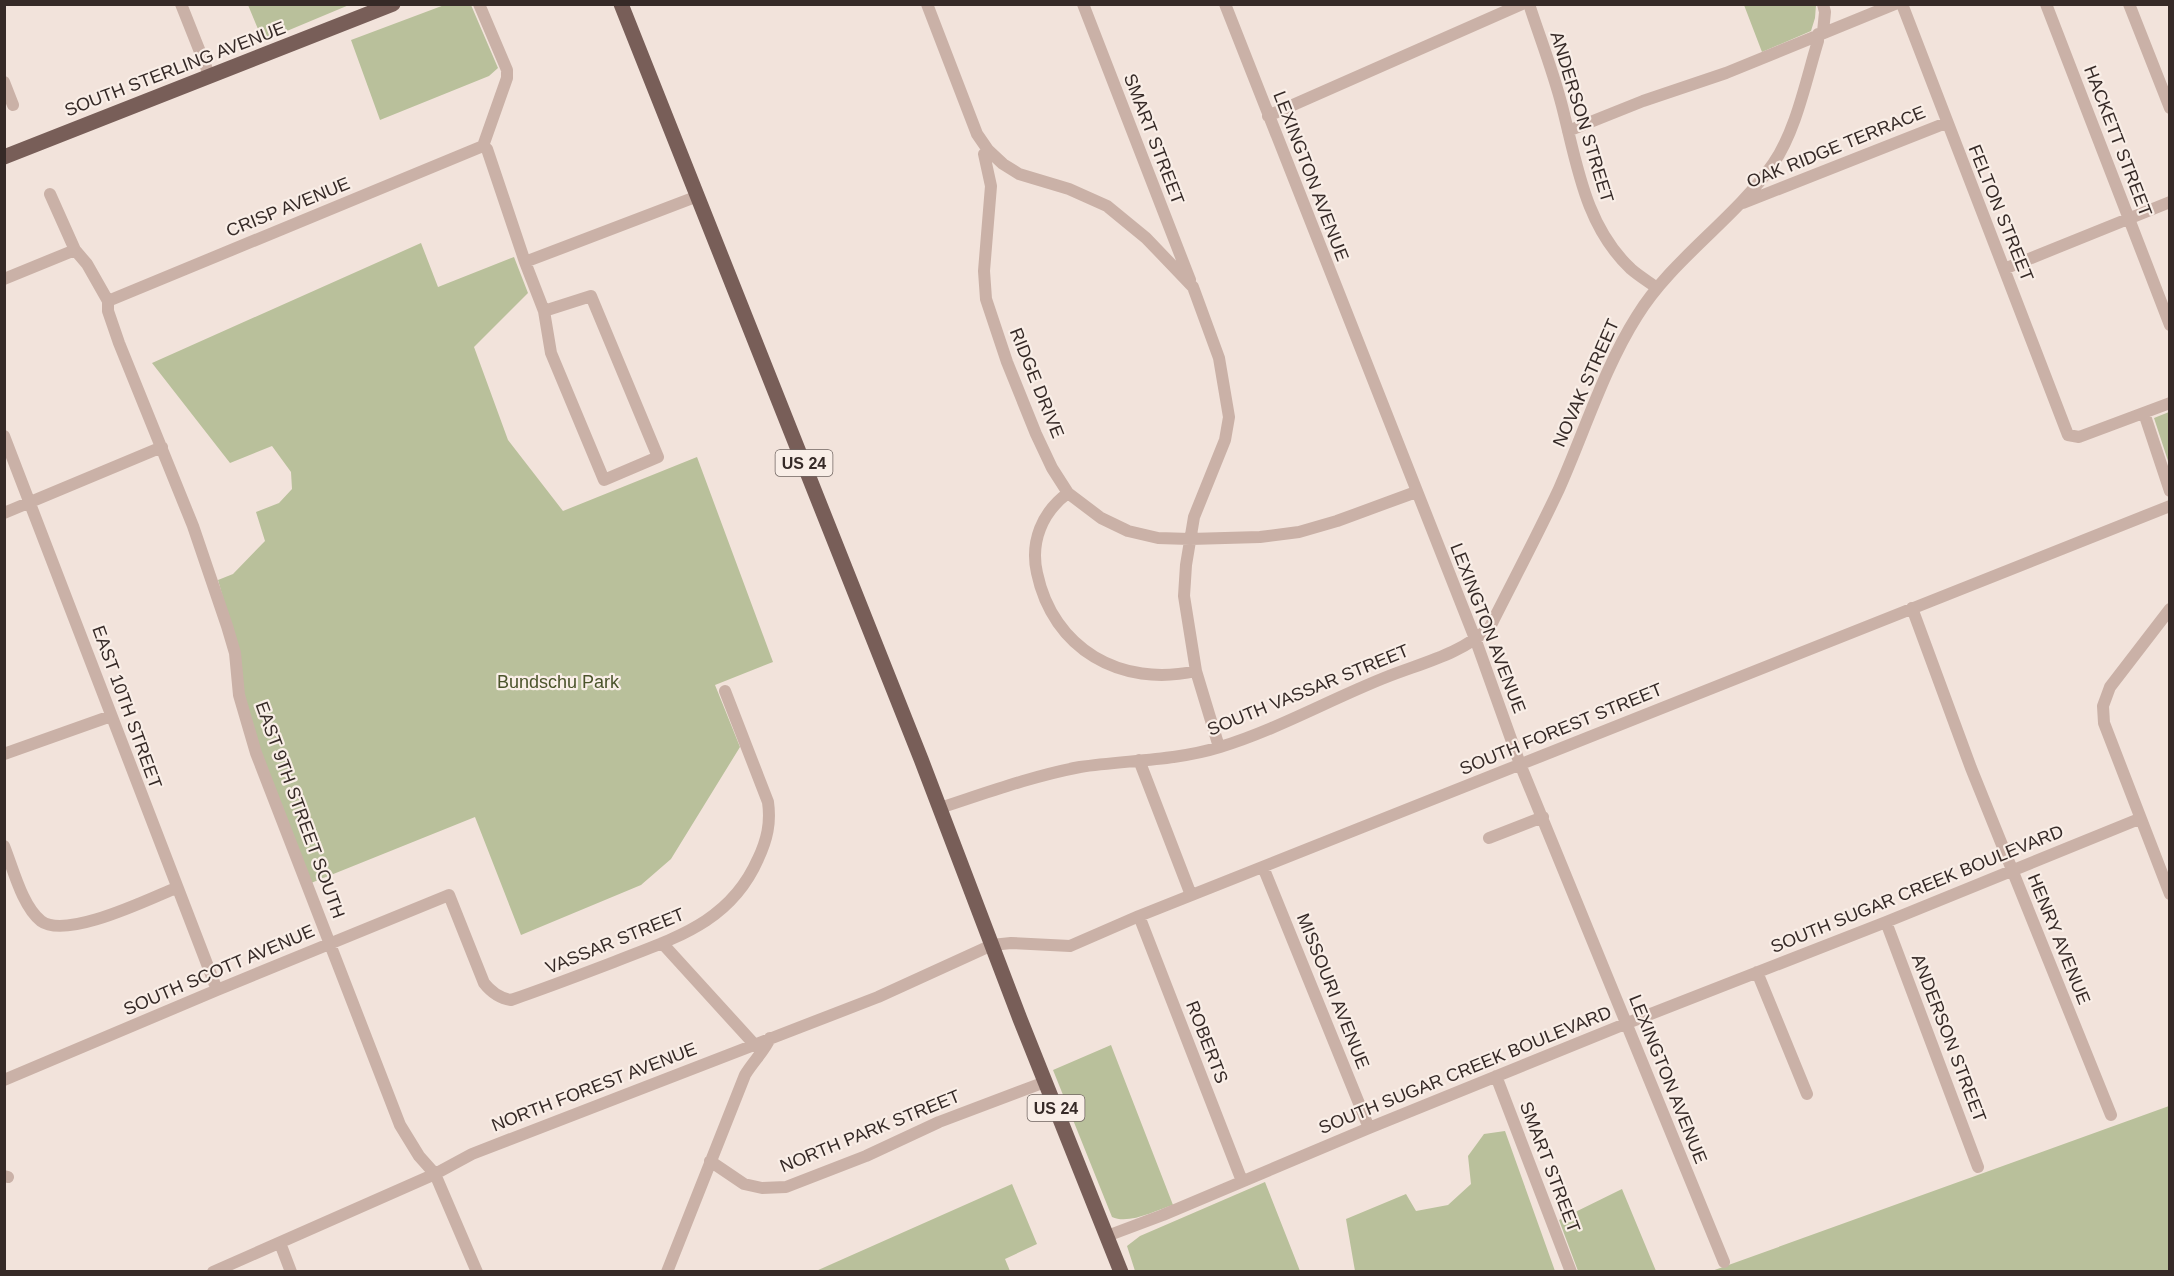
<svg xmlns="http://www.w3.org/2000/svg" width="2174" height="1276" font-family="Arial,sans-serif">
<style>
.green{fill:#b9c09b}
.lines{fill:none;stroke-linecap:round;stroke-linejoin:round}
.minor{stroke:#cab1a7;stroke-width:12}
.major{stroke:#785e58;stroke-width:15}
.labels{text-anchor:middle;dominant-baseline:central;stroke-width:4.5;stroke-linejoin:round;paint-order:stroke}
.shield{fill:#f9eee7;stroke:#706561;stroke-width:1.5}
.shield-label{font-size:16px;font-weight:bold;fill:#362a27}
.street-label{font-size:18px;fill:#362a27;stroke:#f9eee7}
.park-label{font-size:18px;fill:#4b542b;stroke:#f9eee7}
</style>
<rect width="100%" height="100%" fill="#f2e3db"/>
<path class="green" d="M447,4L471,5L498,68L489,76L380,120L351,40Z
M248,5H349L263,41Z
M1744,5H1816L1815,18L1811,31L1762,52Z
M421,243L438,287L514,257L528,293L474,347L508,440L563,511L697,457L773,662L715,685L740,747L671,859L641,885L521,935L475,817L311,883L263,759L241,693L236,643L218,580L233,574L265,541L256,512L279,503L292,489L291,472L272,446L230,463L152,363Z
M2169,412V464L2154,418Z
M1111,1045L1173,1205C1156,1210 1129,1225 1112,1217L1053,1070Z
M2169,1106V1271L1709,1272Z
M1505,1131L1555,1271H1355L1346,1219L1406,1194L1416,1211L1448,1205L1471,1184L1468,1156L1484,1134Z
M1265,1182L1300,1271H1135L1127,1246L1140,1236Z
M1012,1184L1037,1244L1005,1259L1010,1271H816Z
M1622,1189L1656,1271H1578L1559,1220Z"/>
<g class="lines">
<path class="minor" d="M181,4L210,77
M479,4L507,70V78L483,146L487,149L525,262L544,311
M927,4L977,134L988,150L1003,164L1019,174L1069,189L1107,206L1146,238L1193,287L1219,358L1229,417L1225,440L1194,517L1186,565L1184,596L1196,671L1219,747
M1083,4L1190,280
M1225,4L1476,641L1520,764L1724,1262
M1529,4C1540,38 1553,71 1562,106C1577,164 1585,226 1631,269C1639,276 1649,282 1657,288
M1823,4L1825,12L1823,32
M1902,4L2068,435L2079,437L2170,403
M2046,4L2170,325
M2129,4L2170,108
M4,82L13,105
M1268,116L1522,4
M1568,131L1643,101L1726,73L1895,4
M988,150L984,154L991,186L984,271L986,299L1007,362L1036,434L1052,468L1068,493L1101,518L1128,531L1158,538L1190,539L1260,537L1299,532L1337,521L1416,492
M50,194L75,250L87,264L108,301V311L119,343L193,526L227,626L235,653L239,695L256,753L400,1125L419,1156L435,1174L477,1272
M1743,203L1946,123
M525,262L698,196
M2004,269L2170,202
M4,279L75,250
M591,296L658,457L604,480L551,353L544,311Z
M108,301L483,146
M2144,413L2170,491
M4,436L217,990
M1068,493C1042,512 1030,542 1037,573C1053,649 1121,688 1196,671
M4,513L162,447
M1912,608L1971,768L2111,1115
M2170,609L2110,687L2103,706L2104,723L2170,894
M4,754L111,716
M1139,760L1191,895
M940,808C986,793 1032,776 1080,767C1126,760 1175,761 1220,747C1276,730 1329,700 1384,678C1421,663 1460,655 1490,627C1513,581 1537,536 1559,489C1584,433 1604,368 1637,316C1672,259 1734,220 1773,164C1796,131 1806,80 1818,41V34
M1489,838L1543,817
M4,846C13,868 22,906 41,921C66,940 149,899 176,888
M1263,867L1369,1128
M1139,916L1242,1181
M1886,922L1978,1167
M662,943L754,1044
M1757,972L1807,1094
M1496,1076L1571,1272
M4,1080L217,990L449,895L484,983C491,992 499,998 511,1000C546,988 580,975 614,962C674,938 730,923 758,859C767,840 771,823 768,802L725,691
M710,1161L744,1184L762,1188L786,1187L866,1156L939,1122L1045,1082
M4,1176L8,1177
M1107,1236L1163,1215L1369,1128L1625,1024L1886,922L2139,819
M280,1243L291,1272
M213,1272L435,1174L472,1154L878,997L992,945L1011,943L1070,946L1139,916L2170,506
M667,1272L745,1075C752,1063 766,1049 770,1038"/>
<path class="major" d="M621,4L921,759L1020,1019L1121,1272
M4,157L393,4"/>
</g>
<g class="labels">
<g class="shield">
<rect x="775.5" y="450" width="57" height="26" rx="4.5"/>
<rect x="1027.5" y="1095" width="57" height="26" rx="4.5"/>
</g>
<g class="shield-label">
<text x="804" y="463">US 24</text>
<text x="1056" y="1108">US 24</text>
</g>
<g class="street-label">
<text transform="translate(175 69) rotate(-21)">SOUTH STERLING AVENUE</text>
<text transform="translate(1582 117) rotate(73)">ANDERSON STREET</text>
<text transform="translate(1154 139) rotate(69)">SMART STREET</text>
<text transform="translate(2118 141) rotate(69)">HACKETT STREET</text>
<text transform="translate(1836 147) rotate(-22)">OAK RIDGE TERRACE</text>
<text transform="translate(1311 176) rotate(69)">LEXINGTON AVENUE</text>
<text transform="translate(288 207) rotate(-22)">CRISP AVENUE</text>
<text transform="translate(2001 213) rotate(68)">FELTON STREET</text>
<text transform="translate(1037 383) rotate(68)">RIDGE DRIVE</text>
<text transform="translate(1586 383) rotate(-66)">NOVAK STREET</text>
<text transform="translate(1488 628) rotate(69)">LEXINGTON AVENUE</text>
<text transform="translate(1308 690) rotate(-22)">SOUTH VASSAR STREET</text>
<text transform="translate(127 707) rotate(70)">EAST 10TH STREET</text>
<text transform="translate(1561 729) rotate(-22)">SOUTH FOREST STREET</text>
<text transform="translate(300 810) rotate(70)">EAST 9TH STREET SOUTH</text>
<text transform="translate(1917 889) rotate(-22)">SOUTH SUGAR CREEK BOULEVARD</text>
<text transform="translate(2059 939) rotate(68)">HENRY AVENUE</text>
<text transform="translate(615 941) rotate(-22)">VASSAR STREET</text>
<text transform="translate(219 970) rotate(-23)">SOUTH SCOTT AVENUE</text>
<text transform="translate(1333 991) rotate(68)">MISSOURI AVENUE</text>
<text transform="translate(1949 1038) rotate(69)">ANDERSON STREET</text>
<text transform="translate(1207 1042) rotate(69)">ROBERTS</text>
<text transform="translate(1465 1070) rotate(-22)">SOUTH SUGAR CREEK BOULEVARD</text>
<text transform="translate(1668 1079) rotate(68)">LEXINGTON AVENUE</text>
<text transform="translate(594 1087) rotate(-21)">NORTH FOREST AVENUE</text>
<text transform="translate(870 1131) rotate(-22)">NORTH PARK STREET</text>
<text transform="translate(1550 1167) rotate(69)">SMART STREET</text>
</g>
<g class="park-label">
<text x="558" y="682">Bundschu Park</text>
</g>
</g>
<rect width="2174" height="1276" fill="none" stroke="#362a27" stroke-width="12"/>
</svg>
